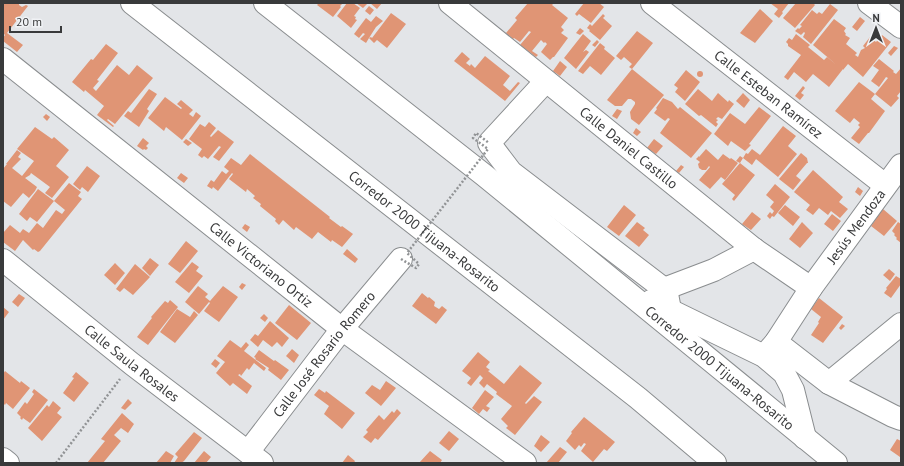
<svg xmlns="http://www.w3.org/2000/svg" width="904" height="466" viewBox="0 0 904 466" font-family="'PT Sans',sans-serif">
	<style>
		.building { fill: #e09575 }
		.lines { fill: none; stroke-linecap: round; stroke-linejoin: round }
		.minor-casing { stroke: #8a8d8f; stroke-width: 24 }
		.highway-casing { stroke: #8a8d8f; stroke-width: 24 }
		.path { stroke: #919395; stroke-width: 2.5; stroke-dasharray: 2 2; stroke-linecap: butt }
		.minor { stroke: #fff; stroke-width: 22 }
		.highway { stroke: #fff; stroke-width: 22 }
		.path-bridge { stroke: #919395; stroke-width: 2.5; stroke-dasharray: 2 2; stroke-linecap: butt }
		.labels { text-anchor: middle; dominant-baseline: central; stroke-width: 3; stroke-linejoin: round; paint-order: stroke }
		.street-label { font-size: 14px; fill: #393a3b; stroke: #f0f2f5 }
	</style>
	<rect width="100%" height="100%" fill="#e3e5e8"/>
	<path class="building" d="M5,3H19V5L22,7L26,5L28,6L7,33L23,45L17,52L3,41V38L5,35L3,33V5Z
		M319,3H343L340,6L341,7L333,17L317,5Z
		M347,3H353L360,8L354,16L356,17L355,19L357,20L351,28L337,16Z
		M356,3H368L363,8Z
		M370,3H382L377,9Z
		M528,3H554L552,5L568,18L561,27L564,30L561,33L568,38L554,57H553L550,60L541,52L547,44L545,42L544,43L541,40L532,51L538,55L536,57L520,45L531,32L529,31L520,42L514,38L513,39L506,33L517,20L515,18Z
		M584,3H599L604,7L591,23L579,14L577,16L575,14Z
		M770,3H789L782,12L783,13L779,18L774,14L778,9Z
		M796,3H813L815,5L795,28L783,18Z
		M830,4L838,10L811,44L803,37L805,33L804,32L801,35L795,31L798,28L799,29L802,26L800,25L812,10L817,14L819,12L822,14Z
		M369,6L374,10L370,15L365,11Z
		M760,9L773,21L755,43L740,33Z
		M391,13L406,24L387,48L377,40L374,43L369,38L366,43L360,39L365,34L363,33L359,38L354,34L366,18L371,22L376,16L383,21L376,27L369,38L371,37L372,38Z
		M603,14L605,16L603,18L612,26L600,40L589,31L590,30L587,28L590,24L592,26Z
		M860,17L865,21L857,31L852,27Z
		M834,19L846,28L844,31L846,34L845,35L850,38L846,44L857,53L855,55L858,57L861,50L865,48L863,46L870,37L876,42L882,35L891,42L863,77L848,64L843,70V69L829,87L813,74L806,82L794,72L788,80L784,77L801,55L788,46V44L786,42L789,38L792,40L796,34L810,45L808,47L824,60L827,57L838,66L813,45Z
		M580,28L584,31L580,35L576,33Z
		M637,31L653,43L632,69L664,95L639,125L631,119L630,112L635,104V102L631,99H628L622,106H615L607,100L632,69L629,67L632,64L624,57L621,60L616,56Z
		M583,34L591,41L583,52L586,50L589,52L576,69L564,58Z
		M597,40L599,42L595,47L592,45Z
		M600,43L605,47L604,49L615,58L601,75L590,66L583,74L578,71Z
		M106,44L118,53L97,80L99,81L93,88L96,91L117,65L129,75L137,65L153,78L115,124L108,119L107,120L114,126L113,127L97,115L104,106L85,90L84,92L72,82L91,59L93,60Z
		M894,46L898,48L891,56L888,53Z
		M462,52L470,59L466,63L470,66L471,64L475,68L485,56L510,76L503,85L510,91L518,82L520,83L505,101L454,61Z
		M879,59L894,71L893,72L896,74L901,68V91L897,96L899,98L891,107L875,94L888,78L886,77L879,87L871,81L879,70L873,66Z
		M560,61L567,67L560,76L553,71Z
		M686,70L700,82L685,101L675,92L678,88L674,85Z
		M697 74a3 3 0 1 1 6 0a3 3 0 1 1-6 0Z
		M859,82L875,94L871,99L885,111L869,133H868L859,144L851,138L860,127L858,125L860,123L854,118L850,123L835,111Z
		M803,86L805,88L801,93L804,95L800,100L795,96Z
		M149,89L157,94L147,109L149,111L139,127L124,116L128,111L131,113Z
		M698,89L712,101L718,93L728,102L729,100L734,104L722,119L718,117L716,119L718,120L716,122L718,124L716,127L701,115L699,116L685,104Z
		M743,93L750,100L744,108L736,101Z
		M165,97L181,109L182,108L177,104L181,100L193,110L189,114L193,117L196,112L201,116L182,140L166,127L164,131L148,118Z
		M663,98L672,102L678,109L680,107L712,133L691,158L660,133L670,119L668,118L665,121L654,113L657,109L656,108Z
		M759,107L771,116L749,144L751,145L745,151L731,141L728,146L714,134L730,113L745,124Z
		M617,109L622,111L617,119L612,116Z
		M46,114L50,117L47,121L43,117Z
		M209,122L216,128L210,136L211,137L218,130L234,142L219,161L213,157L221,147L219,146L208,159L204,156L202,158L198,155L202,149L189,139L200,124L205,127Z
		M783,126L796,136L788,146L797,154L778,177L756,159L752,165L743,158L740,163L755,175L734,201L732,199L735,195L722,184L740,163L736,161L740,156L743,158L746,153L748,154L752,149L760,155Z
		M35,127L52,139L54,137L69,150L56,166L69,177L52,198L45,193L50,187L31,173L30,175L25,178L37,187L35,191L29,198L23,193L11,207L3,201V169L7,164H6L17,150L21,153L18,157L21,159L12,168L22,176L34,161L17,149Z
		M636,128L641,132L637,136L633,133Z
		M143,138L149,143L146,146L148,148L146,150L144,149L143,150L137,146Z
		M186,139L192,143L188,146L183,142Z
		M654,139L663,146L656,154L647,148Z
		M706,149L718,160L723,154L730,159L731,158L738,163L725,180L721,177L710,189L699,180L710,167L709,166L706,170H702L699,168L698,164L700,162L696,159L699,156V157Z
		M801,153L807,158L808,163H807L796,176L801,180L793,190L779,179Z
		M250,154L330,217L329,218L341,227L342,226L353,234L342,247L332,240L331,242L318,232L312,239L296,227L294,230L283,220L279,225L275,221L276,219L260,206L261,204L253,198L255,196L247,189L246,192L229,179L233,174L232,173L218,191L213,187L212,189L207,186L211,180L214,182L222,171L226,174L229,171L224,167L231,158L241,165Z
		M681,165L684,167L679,173L676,171Z
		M87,166L100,176L88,192L82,187L80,190L73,184Z
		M813,170L843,197L839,202L848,209L840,218L831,211L828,215L819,208L813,215L806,210L810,205L794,192Z
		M181,173L188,178L184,183L177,178Z
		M69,183L81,192L78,196L82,199L40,251L38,252L34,249L33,250L23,240L15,251L3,242V233L10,225L20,233L23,229L29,233L37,223L43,228L56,210L62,214L65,210L54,201Z
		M775,184L790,197L774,217L772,216L770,219L767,216L770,212L772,214L774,211L770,207L774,202L766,195Z
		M858,187L863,191L860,196L855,192Z
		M38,189L54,201L37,222L30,217L27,221L19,214Z
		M624,205L636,215L619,236L607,227Z
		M785,205L800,217L793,226L778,213Z
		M883,209L897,221L884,236L871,226Z
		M752,212L761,219L751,230L742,224Z
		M832,214L841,221L833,231L824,224Z
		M637,222L645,228L643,230L649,235L639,247L625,236Z
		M802,222L813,233L800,248L789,239Z
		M898,222L901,224V243L896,239L897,238L894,235L895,234L892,231Z
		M245,224L250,227L247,232L242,228Z
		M186,241L198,251L180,273L168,264Z
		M347,249L358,259L355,263L343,254Z
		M150,258L159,265L150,276L142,268Z
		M192,262L199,267L196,271L203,276L189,293L175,282Z
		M115,263L125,273L115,285L104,275Z
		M135,264L150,277L133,295L124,288L120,292L116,289Z
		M889,269L895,274L890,281L883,275Z
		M896,276L901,279V284L891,298L884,293L887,289L886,288Z
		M242,283L246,285L242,290L239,287Z
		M198,286L208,294L205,297L210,301L223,286L238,297L219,322L204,311L210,303L209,302L199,314L185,302Z
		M422,293L428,298L429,297L435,302L434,306L439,309L442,306L447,310L436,324L412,306Z
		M19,294L25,298L18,307L12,302Z
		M819,298L843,317L823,343L811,335L819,323L818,322L821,317L811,309Z
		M170,300L178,307L148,345L137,337L152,318L151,317L165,301L168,303Z
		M289,305L311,323L297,340L275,323Z
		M3,307L9,312L3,320Z
		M177,309L190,317L194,311L198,315L175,343L160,332Z
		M264,314L268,318L265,322L260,318Z
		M270,321L289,338L282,347L277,342L272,347L263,340L258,347L250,340L255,334L258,336Z
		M842,324L845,326L841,330L839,328Z
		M230,340L241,348L246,342L249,345L244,351L266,368L264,371L254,363L249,370L247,368L241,376L240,374L238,375L252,386L247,394L233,383L230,386L216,373L225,362L217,356Z
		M292,349L299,355L294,363L286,356Z
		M259,350L274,361L275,360L289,370L281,380L268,370L269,368L255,359L256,358L254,357Z
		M478,352L490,362L486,367L490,370L488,371L504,384L520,365L542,383L525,403L526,404L534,396L542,402L515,435L506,428L508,426L501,419L512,406L496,394L497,392L487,384L484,388L479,383L483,378L480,375L471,386L467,383L471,378L462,371Z
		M215,359L220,363L216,368L211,364Z
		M5,371L20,383L21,381L30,388L13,409L6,403L5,405L3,403V374Z
		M76,372L89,383L74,402L63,393L74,378L72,377Z
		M386,381L396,388L381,406L365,393L372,385L380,390Z
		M34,389L48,400L30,423L23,418L22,420L20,418L21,417L17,413L25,402L27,404L34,394L32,392Z
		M319,389L325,393L326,391L355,413L342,429L324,414L329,406L314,395Z
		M485,390L494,397L486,406L490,408L487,412L483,409L479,414L472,408Z
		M128,399L132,403L125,410L121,408Z
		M53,401L61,408L57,413L62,417L42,441L28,428L47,405L49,407Z
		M397,409L401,413L378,440L375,438L371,443L363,437L368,432L366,430L379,415L384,420L392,411L394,413Z
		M122,413L134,424L128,433L121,428L114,435L121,441L103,463H87L105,441L101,439Z
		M584,417L615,442L607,451L604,449L593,462L581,451L586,444L584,443L581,447L579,445L575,450L566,441L572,433L571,432Z
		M449,431L459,439L449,451L439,443Z
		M194,432L202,438L184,461L181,463H174L178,457L175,454Z
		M541,435L550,442L541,452L534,446Z
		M897,439L901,441V456L900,457L890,450Z
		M560,447L567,452L558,463H546Z
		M166,451L174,456L170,463H156Z
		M204,451L211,457L206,463H194Z
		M430,451L442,460L440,463H419Z
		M348,455L355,461L354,463H342Z"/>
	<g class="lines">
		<g class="minor-casing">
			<g id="minor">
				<path id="s1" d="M450,3L754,249L811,288"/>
				<path id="s2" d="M652,3L885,185"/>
				<path d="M869,3L901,27"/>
				<path id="s3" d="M3,59L342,329L525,463"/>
				<path d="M546,81L489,143L511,172L664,289L667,294L670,310"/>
				<path id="s4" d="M3,260L132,364L262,463"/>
				<path d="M664,289L714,270L754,249"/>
				<path d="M776,342L829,383L893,416L901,419"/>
				<path id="s5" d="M764,356L776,342L811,288L901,165"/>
				<path d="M829,383L901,324"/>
				<path id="s6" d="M248,452L342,329L401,259"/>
				<path d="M3,459L8,463"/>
			</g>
		</g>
		<g class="highway-casing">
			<g id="highway">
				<path id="s7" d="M132,3L638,398L715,463"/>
				<path id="s8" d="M265,3L484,175L836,463"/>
				<path d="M651,301L764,356L784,373L793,390L805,438"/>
			</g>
		</g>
		<path class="path" d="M56,463L120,379"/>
		<use href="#minor" class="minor"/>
		<use href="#highway" class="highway"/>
		<path class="path-bridge" d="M401,259L416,268L419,264L407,253L488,149L473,138L476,133L489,143"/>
	</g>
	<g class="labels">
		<g class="street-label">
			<text stroke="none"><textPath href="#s2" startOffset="148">Calle Esteban Ramírez</textPath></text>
			<text stroke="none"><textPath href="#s1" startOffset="230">Calle Daniel Castillo</textPath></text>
			<text stroke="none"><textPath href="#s5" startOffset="159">Jesús Mendoza</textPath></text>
			<text stroke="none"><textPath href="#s7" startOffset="371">Corredor 2000 Tijuana-Rosarito</textPath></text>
			<text stroke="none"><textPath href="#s3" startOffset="330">Calle Victoriano Ortiz</textPath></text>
			<text stroke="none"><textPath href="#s6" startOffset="124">Calle José Rosario Romero</textPath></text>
			<text stroke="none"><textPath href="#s4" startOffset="165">Calle Saula Rosales</textPath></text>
			<text stroke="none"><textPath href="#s8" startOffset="583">Corredor 2000 Tijuana-Rosarito</textPath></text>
		</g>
	</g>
	<rect width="904" height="466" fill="none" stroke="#393a3b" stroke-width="8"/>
	<g transform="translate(876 28)" stroke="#f0f2f5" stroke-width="3" paint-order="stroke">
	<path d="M0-3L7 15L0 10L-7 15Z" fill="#393a3b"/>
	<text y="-6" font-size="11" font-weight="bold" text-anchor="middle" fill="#393a3b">N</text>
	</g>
	<path d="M10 26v6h51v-6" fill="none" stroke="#393a3b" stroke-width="2"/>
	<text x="16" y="26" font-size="12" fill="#393a3b" stroke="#f0f2f5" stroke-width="3" paint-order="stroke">20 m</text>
</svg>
